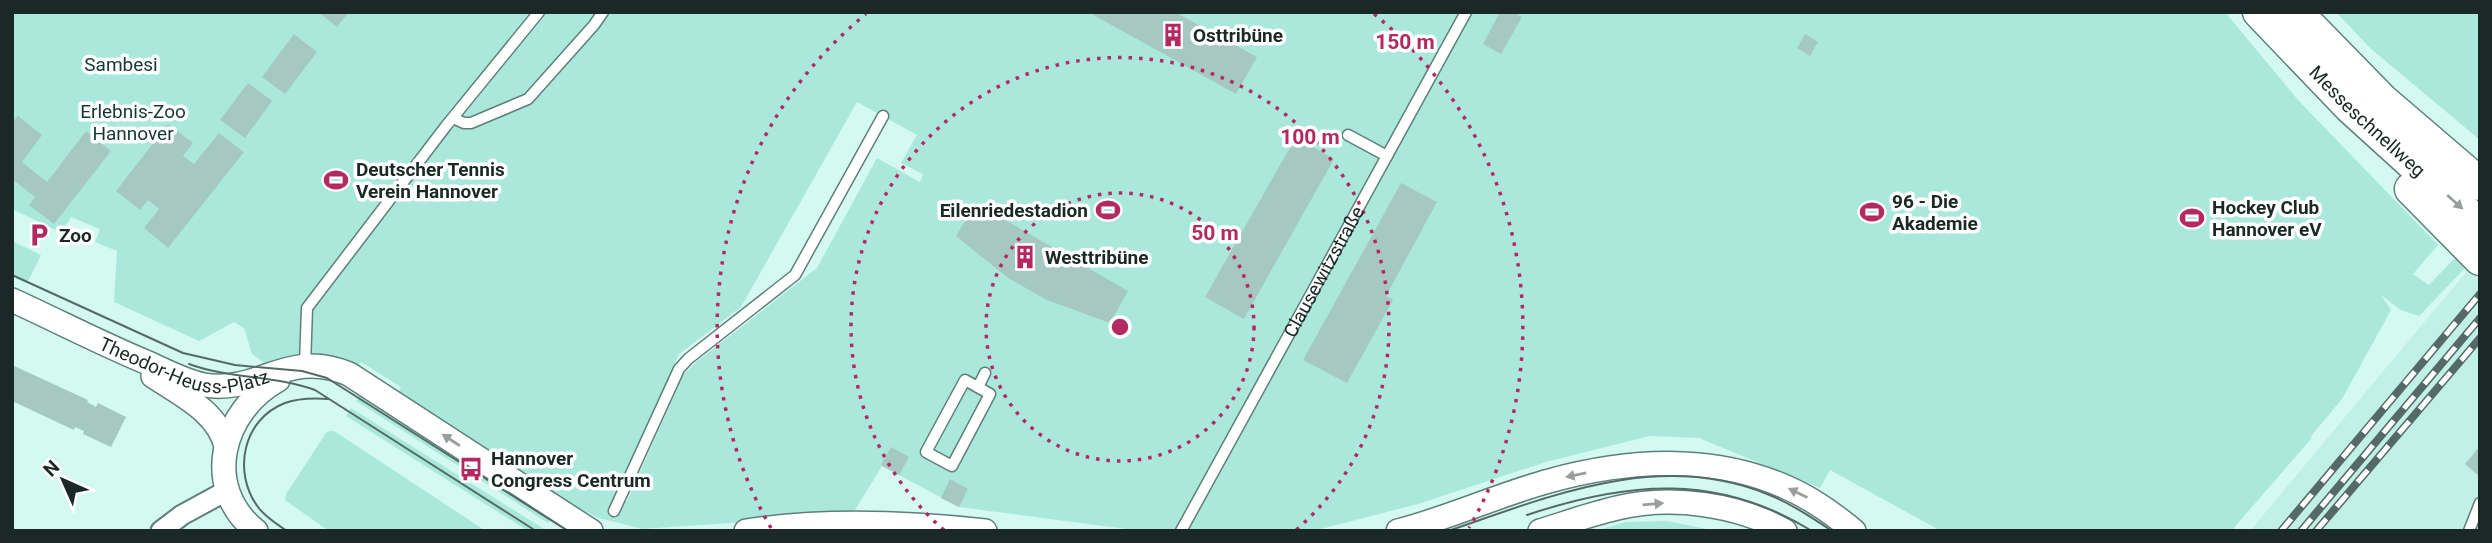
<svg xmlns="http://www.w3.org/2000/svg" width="2492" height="543" viewBox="0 0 2492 543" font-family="Roboto,sans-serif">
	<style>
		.built { fill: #c1f0e6 }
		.green { fill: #aae8dc; fill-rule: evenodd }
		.building { fill: #a5c9c1 }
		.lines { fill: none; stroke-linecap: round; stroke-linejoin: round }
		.service-casing { stroke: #5e8079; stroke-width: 13 }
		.minor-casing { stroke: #5e8079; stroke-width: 23 }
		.tertiary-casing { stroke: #5e8079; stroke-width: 26 }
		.trunk-casing { stroke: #5e8079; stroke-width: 35 }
		.service { stroke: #fff; stroke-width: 10 }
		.minor { stroke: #fff; stroke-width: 19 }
		.tertiary { stroke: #fff; stroke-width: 23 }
		.trunk { stroke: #fff; stroke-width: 32 }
		.tram { stroke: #556a66; stroke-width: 2 }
		.rail-casing { stroke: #556a66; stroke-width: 8 }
		.rail { stroke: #fff; stroke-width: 5; stroke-dasharray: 16; stroke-linecap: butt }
		.oneway { fill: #989e9d }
		.ring { fill: none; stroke: #b52962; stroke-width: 3.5; stroke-dasharray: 3.5 7 }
		.labels { text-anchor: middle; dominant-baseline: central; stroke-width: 7; stroke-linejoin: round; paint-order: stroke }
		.poi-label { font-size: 19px; font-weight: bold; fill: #1a2826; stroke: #fff; text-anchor: start }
		.park-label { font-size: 19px; fill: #133832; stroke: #fff }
		.street-label { font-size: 19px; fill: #1a2826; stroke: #fff }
		.centre { fill: #b52962; stroke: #fff; stroke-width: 3.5 }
		.ring-label { font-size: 21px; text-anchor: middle; font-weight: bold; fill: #b52962; stroke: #fff; stroke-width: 7; stroke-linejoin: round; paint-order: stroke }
	</style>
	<rect width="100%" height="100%" fill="#d4f9f1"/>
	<path class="built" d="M2480,256V531H2250L2421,326Z"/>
	<path class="green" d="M12,12H2225L2298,100L2438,245L2413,274L2429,285L2455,258L2465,268L2419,316L2401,310L2381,295L2391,310L2342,399L2311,436L2312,438L2231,531H1941L1830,470L1820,488L1699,438L1650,436L1546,462L1418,504L1313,531H1141L959,507L882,466L852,515L642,529L599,518L580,509L396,395L401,387L361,362L356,369L303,355L265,363L252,354L244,328L234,322L199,341L114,302L117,251L95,242L100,229L71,217L62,233L12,209ZM857,102L917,135L901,163L923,174L920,182L877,158L817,268L695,363L684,374L627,501L615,499L679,354L741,307Z
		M2336,12H2480V140L2370,48Z
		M12,241L41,255L27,283L12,276Z
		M361,392L553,514L548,523L356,401Z
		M351,408L544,529L543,531H528L346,416Z
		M329,431H334L486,531H329L285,500L286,494L326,433Z
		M1667,521L1717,531H1595L1626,522Z"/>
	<path class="building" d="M318,12H349L337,27Z
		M1088,12H1175L1257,57L1236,94Z
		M1500,12H1512L1522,17L1501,54L1483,44Z
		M294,34L317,52L285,94L262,77Z
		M1805,34L1818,42L1810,56L1797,48Z
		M248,83L272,101L245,138L220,120Z
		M18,116L42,135L22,162L47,182L86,131L111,151L54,224L29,205L35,197L12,179V123Z
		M168,124L193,143L183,156L194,164L219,133L244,152L168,248L144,228L159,209L148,200L140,210L116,191Z
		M1296,137L1334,159L1244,319L1205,297Z
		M1401,183L1437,202L1386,296L1393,300L1347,383L1303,360Z
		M976,203L1128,291L1110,323L1047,300L1008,278L956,236Z
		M12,365L88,400L87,402L96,407L98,403L126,417L111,447L83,434L84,431L75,427L74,430L12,401Z
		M2480,446V477L2465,464Z
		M891,447L909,457L899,475L881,465Z
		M950,479L968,489L959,507L941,498Z"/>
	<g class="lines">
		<g class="service-casing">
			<g id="service">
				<path d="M453,118L464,123H471L528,99L594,25L603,12"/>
				<path d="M1348,135L1387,156"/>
				<path d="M305,365L307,308L446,126L539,12"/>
				<path d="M965,380L990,394L952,466L926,452Z"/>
				<path d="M978,387L985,373"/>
				<path d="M614,511L679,369L688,359L795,275L883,116"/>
				<path id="s1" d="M1181,531L1466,12"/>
				<path d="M2469,531L2480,503"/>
			</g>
		</g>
		<g class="minor-casing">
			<path id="minor" d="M161,531L182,515L226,491"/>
		</g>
		<g class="tertiary-casing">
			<g id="tertiary">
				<path id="s2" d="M12,300C58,321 102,344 148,363C166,371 184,381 204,385C261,394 287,348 349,374L591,531"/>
				<path d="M153,376C181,395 217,411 226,446"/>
				<path d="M256,531C201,487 222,411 278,380"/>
				<path d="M746,531C825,519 906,522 985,531"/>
				<path d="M1398,531C1449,518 1498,495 1549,481C1636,457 1731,453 1811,500C1826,509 1841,520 1854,531"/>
				<path d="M1540,531C1566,523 1591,514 1617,508C1671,495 1737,504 1785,531"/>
			</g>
		</g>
		<g class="trunk-casing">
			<g id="trunk">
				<path id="s3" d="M2259,12L2350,107L2480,225"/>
				<path d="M2296,12L2382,100L2480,184"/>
				<path d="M2411,189L2480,259"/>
			</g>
		</g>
		<use href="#service" class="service"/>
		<use href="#minor" class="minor"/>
		<use href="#tertiary" class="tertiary"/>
		<use href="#trunk" class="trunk"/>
		<path class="tram" d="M12,275L183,353L235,365L302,371L327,378L568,531
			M189,364C229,379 274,375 315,390L536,531
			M1527,515C1628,481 1718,473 1812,531
			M287,531C277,524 265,517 258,507C232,472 243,419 285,403C299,398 314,398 328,399
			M1448,531C1551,496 1658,450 1767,494C1790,503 1811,517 1832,531"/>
		<g class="rail-casing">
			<path id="rail" d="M2281,531L2480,294
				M2301,531L2480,318
				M2316,531L2480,338"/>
		</g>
		<use href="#rail" class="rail"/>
	</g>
	<defs><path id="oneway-solid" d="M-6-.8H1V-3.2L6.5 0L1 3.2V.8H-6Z" transform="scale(1.75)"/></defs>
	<g class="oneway">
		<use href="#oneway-solid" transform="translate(2455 202) rotate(42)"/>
		<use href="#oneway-solid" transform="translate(451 440) rotate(-147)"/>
		<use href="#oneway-solid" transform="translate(1576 475) rotate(168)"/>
		<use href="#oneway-solid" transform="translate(1798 493) rotate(-154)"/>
		<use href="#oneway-solid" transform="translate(1653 504) rotate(-5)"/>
	</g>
	<g class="ring">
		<circle cx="1120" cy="327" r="134"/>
		<path d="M944 530A269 269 0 1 1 1296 530"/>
		<path d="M771 528A403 403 0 0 1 866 14M1374 14A403 403 0 0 1 1469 528"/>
	</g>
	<defs>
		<g id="building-bare" transform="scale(1.89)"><path d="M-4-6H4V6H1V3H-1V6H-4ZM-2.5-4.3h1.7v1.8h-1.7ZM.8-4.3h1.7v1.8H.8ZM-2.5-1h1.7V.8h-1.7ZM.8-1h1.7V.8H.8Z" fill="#b52962" stroke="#fff" stroke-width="2.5" paint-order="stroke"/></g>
		<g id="stadium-bare" transform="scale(1.89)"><path d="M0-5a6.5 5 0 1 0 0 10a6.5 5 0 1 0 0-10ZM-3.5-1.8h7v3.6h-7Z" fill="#b52962" stroke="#fff" stroke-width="2.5" paint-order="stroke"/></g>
		<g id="parking-bare" transform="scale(1.89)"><path d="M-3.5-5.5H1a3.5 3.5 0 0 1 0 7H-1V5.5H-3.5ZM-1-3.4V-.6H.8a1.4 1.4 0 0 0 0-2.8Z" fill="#b52962" stroke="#fff" stroke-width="2.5" paint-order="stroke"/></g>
		<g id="bus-bare" transform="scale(1.89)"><path d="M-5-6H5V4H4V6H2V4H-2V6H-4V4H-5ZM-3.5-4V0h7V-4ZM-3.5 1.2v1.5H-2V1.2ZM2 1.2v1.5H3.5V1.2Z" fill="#b52962" stroke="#fff" stroke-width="2.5" paint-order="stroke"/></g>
	</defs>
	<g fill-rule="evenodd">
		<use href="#building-bare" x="1173" y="35"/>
		<use href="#stadium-bare" x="336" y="180"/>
		<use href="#stadium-bare" x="1108" y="210"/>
		<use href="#stadium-bare" x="1872" y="212"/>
		<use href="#stadium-bare" x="2192" y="218"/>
		<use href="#parking-bare" x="39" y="235"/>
		<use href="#building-bare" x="1025" y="257"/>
		<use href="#bus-bare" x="471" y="469"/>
	</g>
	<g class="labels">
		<g class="poi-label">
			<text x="1193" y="35">Osttribüne</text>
			<text x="356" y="169">Deutscher Tennis<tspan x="356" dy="22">Verein Hannover</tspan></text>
			<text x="1892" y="201">96 - Die<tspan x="1892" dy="22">Akademie</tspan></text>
			<text x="2212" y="207">Hockey Club<tspan x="2212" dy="22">Hannover eV</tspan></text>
			<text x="1088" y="210" text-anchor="end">Eilenriedestadion</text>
			<text x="59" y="235">Zoo</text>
			<text x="1045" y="257">Westtribüne</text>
			<text x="491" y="458">Hannover<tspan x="491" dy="22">Congress Centrum</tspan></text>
		</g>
		<g class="park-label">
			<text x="121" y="64">Sambesi</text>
			<text x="133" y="111">Erlebnis-Zoo<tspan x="133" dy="22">Hannover</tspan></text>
		</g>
		<g class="street-label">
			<text stroke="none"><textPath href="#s3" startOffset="154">Messeschnellweg</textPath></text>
			<text stroke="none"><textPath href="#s1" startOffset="296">Clausewitzstraße</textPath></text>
			<text stroke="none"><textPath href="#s2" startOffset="187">Theodor-Heuss-Platz</textPath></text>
		</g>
	</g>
	<circle cx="1120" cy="327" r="10" class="centre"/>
	<g class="ring-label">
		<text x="1405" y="49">150 m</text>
		<text x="1310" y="144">100 m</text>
		<text x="1215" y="240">50 m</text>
	</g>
	<rect width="2492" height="543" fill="none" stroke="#1a2826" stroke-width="28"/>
	<g transform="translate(63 480) rotate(315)" stroke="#ffffff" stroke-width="5" paint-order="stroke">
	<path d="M0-5L12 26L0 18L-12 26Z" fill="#1a2826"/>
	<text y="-10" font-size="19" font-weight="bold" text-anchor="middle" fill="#1a2826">N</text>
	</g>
</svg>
